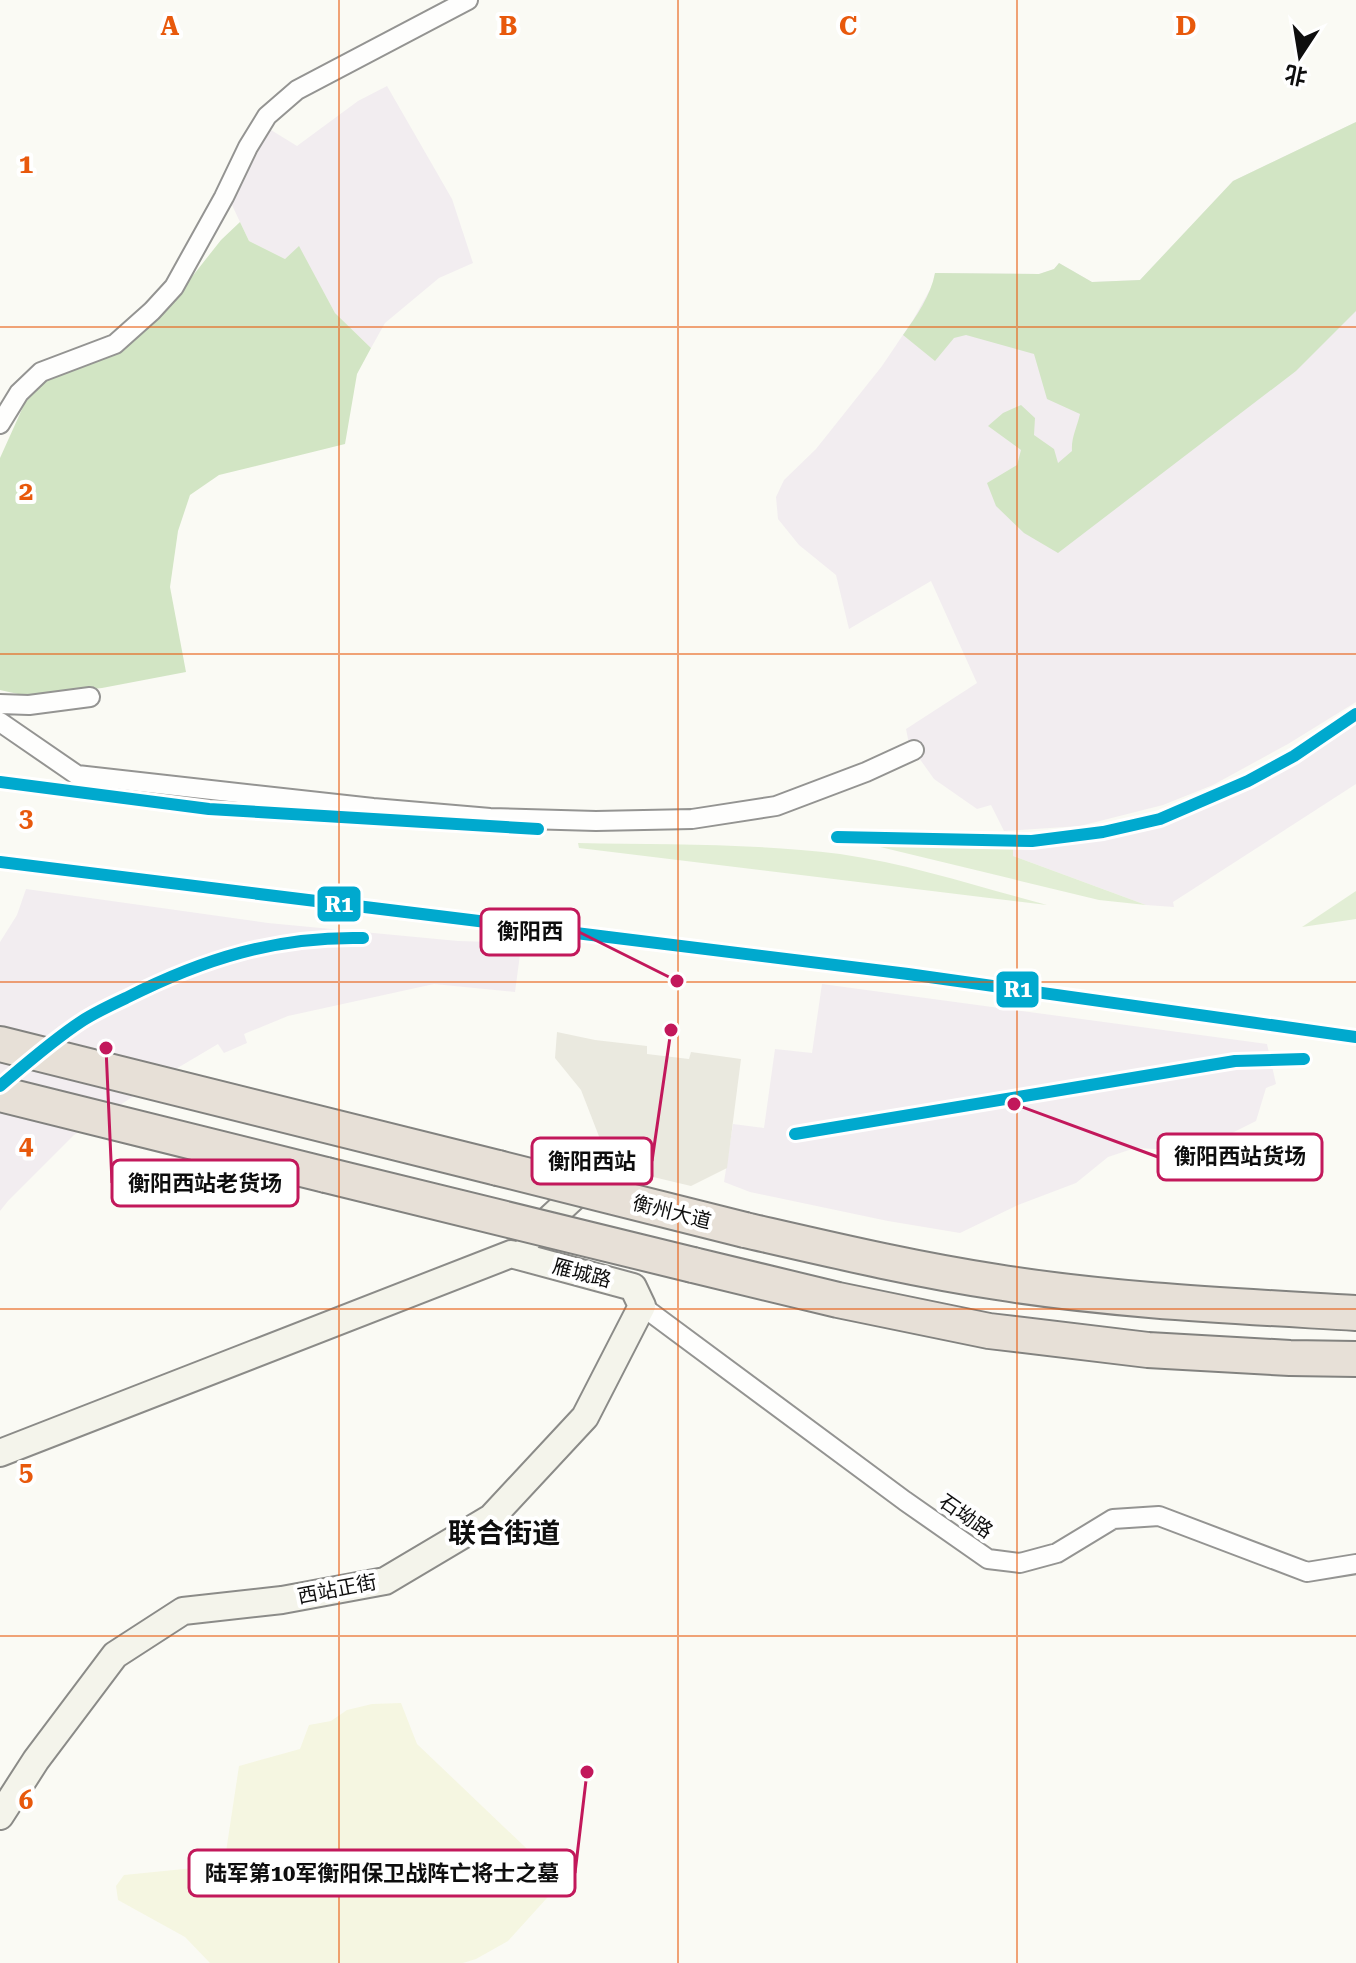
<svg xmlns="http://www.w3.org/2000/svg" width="1356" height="1963" viewBox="0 0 1356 1963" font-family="'Roboto Serif','Noto Sans SC',serif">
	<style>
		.industrial { fill: #f2edf0 }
		.farmland { fill: #f5f6e1 }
		.green { fill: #e2eed5 }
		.forest { fill: #d2e5c4 }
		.plaza { fill: #eae9df }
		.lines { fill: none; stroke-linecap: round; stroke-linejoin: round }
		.street-casing { stroke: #949492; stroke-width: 22 }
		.secondary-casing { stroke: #8b8b88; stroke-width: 30 }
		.highway-casing { stroke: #82827f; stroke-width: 38 }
		.street { stroke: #fefefd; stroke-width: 18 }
		.secondary { stroke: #f4f4eb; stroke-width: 26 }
		.highway { stroke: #e7e0d7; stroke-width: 34 }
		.highway-bridge-casing { stroke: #82827f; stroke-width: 38; stroke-linecap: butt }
		.highway-bridge { stroke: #e7e0d7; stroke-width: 34 }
		.rail-1-casing { stroke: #fff; stroke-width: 18 }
		.rail-1 { stroke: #00a9ce; stroke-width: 12 }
		.grid { fill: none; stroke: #e8590c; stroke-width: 2; stroke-opacity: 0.55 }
		.labels { text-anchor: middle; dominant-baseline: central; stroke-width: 8; stroke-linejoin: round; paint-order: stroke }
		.street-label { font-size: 20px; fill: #0e0e0e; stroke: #fff }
		.district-label { font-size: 28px; font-weight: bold; fill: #0e0e0e; stroke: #fff }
		.grid-label { font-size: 26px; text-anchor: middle; font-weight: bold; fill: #e8590c; stroke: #fff; stroke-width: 8; stroke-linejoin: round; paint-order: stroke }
		.leader { fill: none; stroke: #c2185b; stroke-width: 3 }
		.callout-dot { fill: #c2185b; stroke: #fff; stroke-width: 3 }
		.callout { fill: #fff; stroke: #c2185b; stroke-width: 3 }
		.callout-label { font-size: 22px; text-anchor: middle; font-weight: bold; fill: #0e0e0e }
		.line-badge { stroke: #fff; stroke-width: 3 }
		.badge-label { font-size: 22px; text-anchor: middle; font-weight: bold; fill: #fff }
	</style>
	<rect width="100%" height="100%" fill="#fafaf4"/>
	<path class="industrial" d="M387,86L452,199L473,263L439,278L385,323L371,348L335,313L299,247L285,259L249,241L231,203L256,151L271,130L297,146L358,101Z
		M1356,122V702L1288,744L1213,785L1163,805L1080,826L1004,831L991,805L977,809L934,779L909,744L906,729L977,683L931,581L849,629L836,575L799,545L778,519L776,497L784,480L816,449L882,366L913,320L933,284L935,273L1039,274L1054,269L1059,263L1092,282L1140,280L1233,181Z
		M1356,721V784L1173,902L1174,907L1146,905L1013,856V847L1080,841L1160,824L1228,798L1280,773Z
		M26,889L268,923L458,941L493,942L521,947L515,992L434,984L288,1016L244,1034L247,1043L224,1053L218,1044L169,1073L74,1135L8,1201L0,1211V942L17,915Z
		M822,984L1267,1044L1276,1084L1266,1088L1256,1121L1196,1151L1135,1148L1108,1157L1076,1183L1018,1205L960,1233L888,1221L750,1192L724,1182L733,1124L764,1128L775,1049L812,1053Z"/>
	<path class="farmland" d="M401,1703L417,1744L545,1866L556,1888L508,1941L476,1959L463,1963H210L185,1937L118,1900L116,1886L124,1875L224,1865L239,1766L300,1749L309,1725L331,1721L347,1710L372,1704Z"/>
	<path class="green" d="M578,843C666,845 753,843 840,854C910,864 979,887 1047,905L579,848Z
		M872,845L1013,847V856L1146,905L1099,900Z
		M1356,891V919L1302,927Z"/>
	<path class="forest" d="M1356,122V311L1296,371L1058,553L1024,533L996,506L987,483L1017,465L1021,450L988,426L1003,413L1021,405L1035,418L1034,435L1054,449L1058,463L1072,451C1071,438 1077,427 1080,414L1047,399L1034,354L966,335L954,338L935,361L903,335C916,317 931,295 935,273L1039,274L1054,269L1059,263L1092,282L1140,280L1233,181Z
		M240,222L249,241L285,259L299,246L335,313L371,348L357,374L345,444L219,475L190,495L178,531L170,587L186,672L102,688L27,696L0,690V458L27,398L43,382L123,351L172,302L221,240Z"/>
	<path class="plaza" d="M557,1032L595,1040L647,1046V1054L689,1059L691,1052L741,1059L727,1168L691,1186L607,1166L600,1139L581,1090L555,1058Z"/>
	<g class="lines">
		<g class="street-casing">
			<path id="street" d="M0,424L19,393L41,372L115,344L152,311L174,287L224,197L248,147L267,116L297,90L468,0
				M0,704L29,705L90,697
				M0,722L77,775L373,808L490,818L596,821L692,819L776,806L866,772L914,750
				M642,1306L905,1501L988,1559L1020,1563L1057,1553L1113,1519L1159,1516L1307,1572L1356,1564"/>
		</g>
		<g class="secondary-casing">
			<path id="secondary" d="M529,1238L607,1166
				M0,1453L511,1254L633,1287L642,1306
				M0,1816L36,1760L115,1655L183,1611L282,1600L385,1581L491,1518L585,1417L642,1306"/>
		</g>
		<g class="highway-casing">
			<path id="highway" d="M0,1044L498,1168
				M0,1094L326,1175
				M745,1230C828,1249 912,1269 997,1282C1115,1301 1236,1306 1356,1313
				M693,1265L838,1300L989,1331L1148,1350L1290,1358L1356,1359"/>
		</g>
		<use href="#street" class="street"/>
		<use href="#secondary" class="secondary"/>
		<use href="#highway" class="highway"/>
		<g class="highway-bridge-casing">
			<path id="highway-bridge" d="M498,1168L745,1230
				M326,1175L693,1265"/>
		</g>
		<use href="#highway-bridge" class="highway-bridge"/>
		<g class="rail-1-casing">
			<path id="rail-1" d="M0,782L209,809L538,829
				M837,837L1032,841L1103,832L1160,819L1248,781L1294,756L1356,714
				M0,862L908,974L1356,1037
				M0,1086C27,1063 53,1040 82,1021C96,1012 111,1005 126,998C203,959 276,936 363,938
				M795,1134L1235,1061L1304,1059"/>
		</g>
		<use href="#rail-1" class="rail-1"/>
	</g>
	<path class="grid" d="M339,0V1963M678,0V1963M1017,0V1963M0,327H1356M0,654H1356M0,982H1356M0,1309H1356M0,1636H1356"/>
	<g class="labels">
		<g class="street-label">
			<text transform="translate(672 1212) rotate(14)">衡州大道</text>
			<text transform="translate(582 1273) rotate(15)">雁城路</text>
			<text transform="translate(966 1516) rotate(35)">石坳路</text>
			<text transform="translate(337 1589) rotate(-11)">西站正街</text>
		</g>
		<g class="district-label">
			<text x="504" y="1533">联合街道</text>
		</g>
	</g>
	<g class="grid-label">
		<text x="170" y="35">A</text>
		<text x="508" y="35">B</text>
		<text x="848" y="35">C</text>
		<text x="1186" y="35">D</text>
		<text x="26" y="173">1</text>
		<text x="26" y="500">2</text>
		<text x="26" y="827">3</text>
		<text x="26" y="1154">4</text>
		<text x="26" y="1481">5</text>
		<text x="26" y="1809">6</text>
	</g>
	<path class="leader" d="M677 981L579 932M1014 1104L1158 1157M671 1030L652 1161M106 1048L112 1183M587 1772L575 1873"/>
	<g class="callout-dot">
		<circle cx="677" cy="981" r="8"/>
		<circle cx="1014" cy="1104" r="8"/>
		<circle cx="671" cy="1030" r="8"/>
		<circle cx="106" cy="1048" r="8"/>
		<circle cx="587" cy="1772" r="8"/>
	</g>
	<g class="callout">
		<rect x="481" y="909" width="98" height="46" rx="8"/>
		<rect x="1158" y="1134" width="164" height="46" rx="8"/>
		<rect x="532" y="1138" width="120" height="46" rx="8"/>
		<rect x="112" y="1160" width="186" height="46" rx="8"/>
		<rect x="189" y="1850" width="386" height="46" rx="8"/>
	</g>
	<g class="callout-label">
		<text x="530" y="939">衡阳西</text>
		<text x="1240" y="1164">衡阳西站货场</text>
		<text x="592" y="1169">衡阳西站</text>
		<text x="205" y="1191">衡阳西站老货场</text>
		<text x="382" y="1881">陆军第10军衡阳保卫战阵亡将士之墓</text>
	</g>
	<g class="line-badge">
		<rect x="316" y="885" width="46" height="38" rx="8" fill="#00a9ce"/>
		<rect x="995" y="970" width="45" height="39" rx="8" fill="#00a9ce"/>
	</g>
	<g class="badge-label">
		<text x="339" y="912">R1</text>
		<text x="1018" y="997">R1</text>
	</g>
	<g transform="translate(1300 56) rotate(192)" stroke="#ffffff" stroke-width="6" paint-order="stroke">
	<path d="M0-6L14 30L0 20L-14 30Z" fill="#0e0e0e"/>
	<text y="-12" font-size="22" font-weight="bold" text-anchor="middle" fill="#0e0e0e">北</text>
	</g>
</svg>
